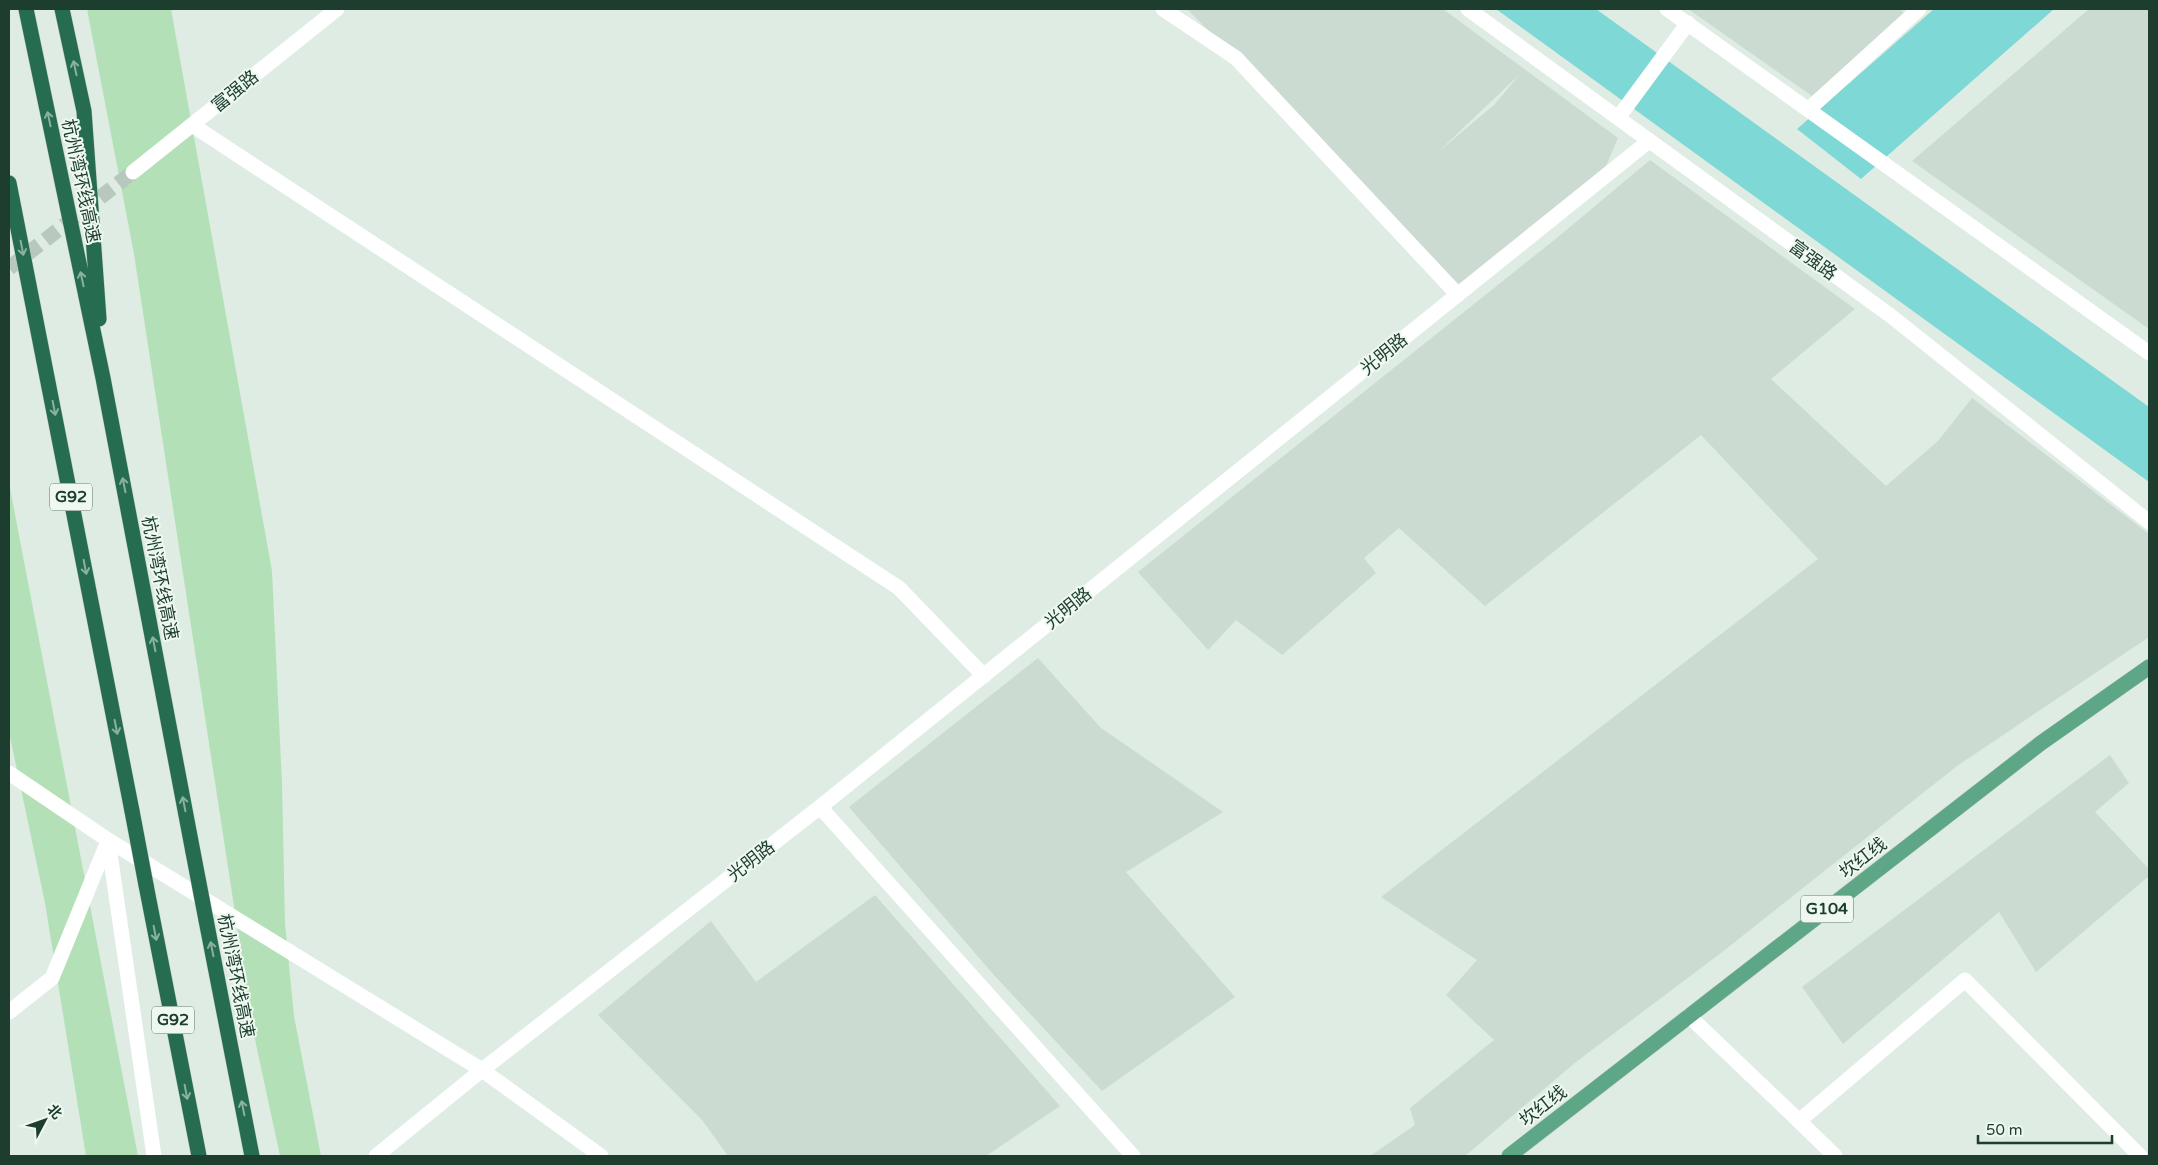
<svg xmlns="http://www.w3.org/2000/svg" width="2158" height="1165" viewBox="0 0 2158 1165" font-family="'Varela Round','Noto Sans SC',sans-serif">
	<style>
		.built { fill: #ccdbd2; fill-rule: evenodd }
		.green { fill: #b4e0b8 }
		.water { fill: #7ed8d6 }
		.lines { fill: none; stroke-linecap: round; stroke-linejoin: round }
		.minor-tunnel { stroke: #b7c9bf; stroke-width: 15; stroke-dasharray: 15 8; stroke-linecap: butt }
		.major-casing { stroke: #c0c9c5; stroke-width: 16 }
		.highway-casing { stroke: #c0c9c5; stroke-width: 16 }
		.minor { stroke: #fff; stroke-width: 15 }
		.major { stroke: #5da686; stroke-width: 15 }
		.highway { stroke: #266c51; stroke-width: 15 }
		.highway-bridge-casing { stroke: #c0c9c5; stroke-width: 16; stroke-linecap: butt }
		.highway-bridge { stroke: #266c51; stroke-width: 15 }
		.oneway { stroke: #8ab2a1 }
		.labels { text-anchor: middle; dominant-baseline: central; stroke-width: 4; stroke-linejoin: round; paint-order: stroke }
		.shield { fill: #eef8f1; stroke: #5c7569; stroke-width: 1 }
		.shield-label { font-size: 16px; font-weight: bold; fill: #1d3d2f }
		.street-label { font-size: 18px; fill: #1d3d2f; stroke: #eef8f1 }
	</style>
	<rect width="100%" height="100%" fill="#deece3"/>
	<path class="built" d="M1187,9H1443L1618,138L1600,180L1458,295L1372,195ZM1519,75L1495,104L1437,153Z
		M1688,9H1899L1904,13L1812,96Z
		M2089,9H2149V329L1912,161Z
		M1650,160L1855,309L1771,379L1886,486L1938,441L1972,398L2149,534V637L1957,766L1721,953L1576,1062L1465,1156H1370L1415,1125L1410,1108L1494,1040L1446,995L1477,960L1381,897L1818,559L1701,435L1485,606L1399,528L1364,558L1376,573L1282,655L1236,620L1208,650L1138,572L1558,237Z
		M1038,658L1101,728L1223,812L1126,872L1235,997L1102,1091L993,974L849,807Z
		M2110,755L2129,783L2095,812L2149,869V876L2036,972L1999,912L1843,1044L1802,987Z
		M875,895L1060,1106L986,1156H728L702,1120L598,1015L711,921L756,982Z"/>
	<path class="green" d="M87,9H171L272,571L282,784L285,924L294,1016L321,1156H280L253,1030L134,254Z
		M9,483L138,1156H86L45,903L9,732Z"/>
	<path class="water" d="M1496,9H1596L2149,407V482Z
		M1934,9H2054L1861,179L1797,129Z"/>
	<g class="lines">
		<path class="minor-tunnel" d="M9,268L133,172"/>
		<g class="major-casing">
			<path id="major" d="M1509,1156L2041,743L2149,667"/>
		</g>
		<g class="highway-casing">
			<path id="highway" d="M26,9L103,378L193,852
				M62,9L84,111L99,319
				M9,183L132,811
				M146,885L199,1156
				M206,920L252,1156"/>
		</g>
		<path class="minor" d="M1163,9L1236,58L1458,295
			M1468,9L1891,316L2149,522
			M1667,9L2149,353
			M1809,109L1919,9
			M1618,118L1688,23
			M192,125L899,588L984,676
			M133,172L337,9
			M9,773L108,840L482,1070L601,1156
			M820,807L1133,1156
			M108,840L154,1156
			M9,1012L52,978L108,841
			M1689,1016L1799,1121L1965,980L2140,1156
			M1799,1121L1835,1156
			M376,1156L482,1070L820,807L1649,141"/>
		<use href="#major" class="major"/>
		<use href="#highway" class="highway"/>
		<g class="highway-bridge-casing">
			<path id="highway-bridge" d="M132,811L146,885
				M193,852L206,920"/>
		</g>
		<use href="#highway-bridge" class="highway-bridge"/>
	</g>
	<defs><path id="oneway-shaft" d="M-6 0H5M1.5-3L5.5 0L1.5 3" fill="none" stroke-width="1.6" stroke-linecap="round" stroke-linejoin="round" transform="scale(1.25)"/></defs>
	<g class="oneway">
		<use href="#oneway-shaft" transform="translate(75 68) rotate(-102)"/>
		<use href="#oneway-shaft" transform="translate(49 119) rotate(-102)"/>
		<use href="#oneway-shaft" transform="translate(22 248) rotate(79)"/>
		<use href="#oneway-shaft" transform="translate(82 279) rotate(-102)"/>
		<use href="#oneway-shaft" transform="translate(54 408) rotate(79)"/>
		<use href="#oneway-shaft" transform="translate(124 485) rotate(-101)"/>
		<use href="#oneway-shaft" transform="translate(85 567) rotate(79)"/>
		<use href="#oneway-shaft" transform="translate(154 644) rotate(-101)"/>
		<use href="#oneway-shaft" transform="translate(116 727) rotate(79)"/>
		<use href="#oneway-shaft" transform="translate(184 804) rotate(-101)"/>
		<use href="#oneway-shaft" transform="translate(155 933) rotate(79)"/>
		<use href="#oneway-shaft" transform="translate(212 949) rotate(-101)"/>
		<use href="#oneway-shaft" transform="translate(186 1092) rotate(79)"/>
		<use href="#oneway-shaft" transform="translate(243 1108) rotate(-101)"/>
	</g>
	<g class="labels">
		<g class="shield">
			<rect x="50" y="483.5" width="42" height="27" rx="4"/>
			<rect x="1801" y="895.5" width="52" height="27" rx="4"/>
			<rect x="152" y="1006.5" width="42" height="27" rx="4"/>
		</g>
		<g class="shield-label">
			<text x="71" y="497">G92</text>
			<text x="1827" y="909">G104</text>
			<text x="173" y="1020">G92</text>
		</g>
		<g class="street-label">
			<text transform="translate(235 91) rotate(-39)">富强路</text>
			<text transform="translate(81 181) rotate(78)">杭州湾环线高速</text>
			<text transform="translate(1813 260) rotate(36)">富强路</text>
			<text transform="translate(1384 354) rotate(-39)">光明路</text>
			<text transform="translate(160 578) rotate(79)">杭州湾环线高速</text>
			<text transform="translate(1068 608) rotate(-39)">光明路</text>
			<text transform="translate(1863 858) rotate(-38)">坎红线</text>
			<text transform="translate(751 861) rotate(-38)">光明路</text>
			<text transform="translate(236 976) rotate(79)">杭州湾环线高速</text>
			<text transform="translate(1543 1106) rotate(-38)">坎红线</text>
		</g>
	</g>
	<rect width="2158" height="1165" fill="none" stroke="#1d3d2f" stroke-width="20"/>
	<g transform="translate(45 1120) rotate(49)" stroke="#eef8f1" stroke-width="4" paint-order="stroke">
	<path d="M0-4L9 19L0 12L-9 19Z" fill="#1d3d2f"/>
	<text y="-8" font-size="14" font-weight="bold" text-anchor="middle" fill="#1d3d2f">北</text>
	</g>
	<path d="M1978 1135v8h134v-8" fill="none" stroke="#1d3d2f" stroke-width="2.5"/>
	<text x="1986" y="1135" font-size="15" fill="#1d3d2f" stroke="#eef8f1" stroke-width="4" paint-order="stroke">50 m</text>
</svg>
